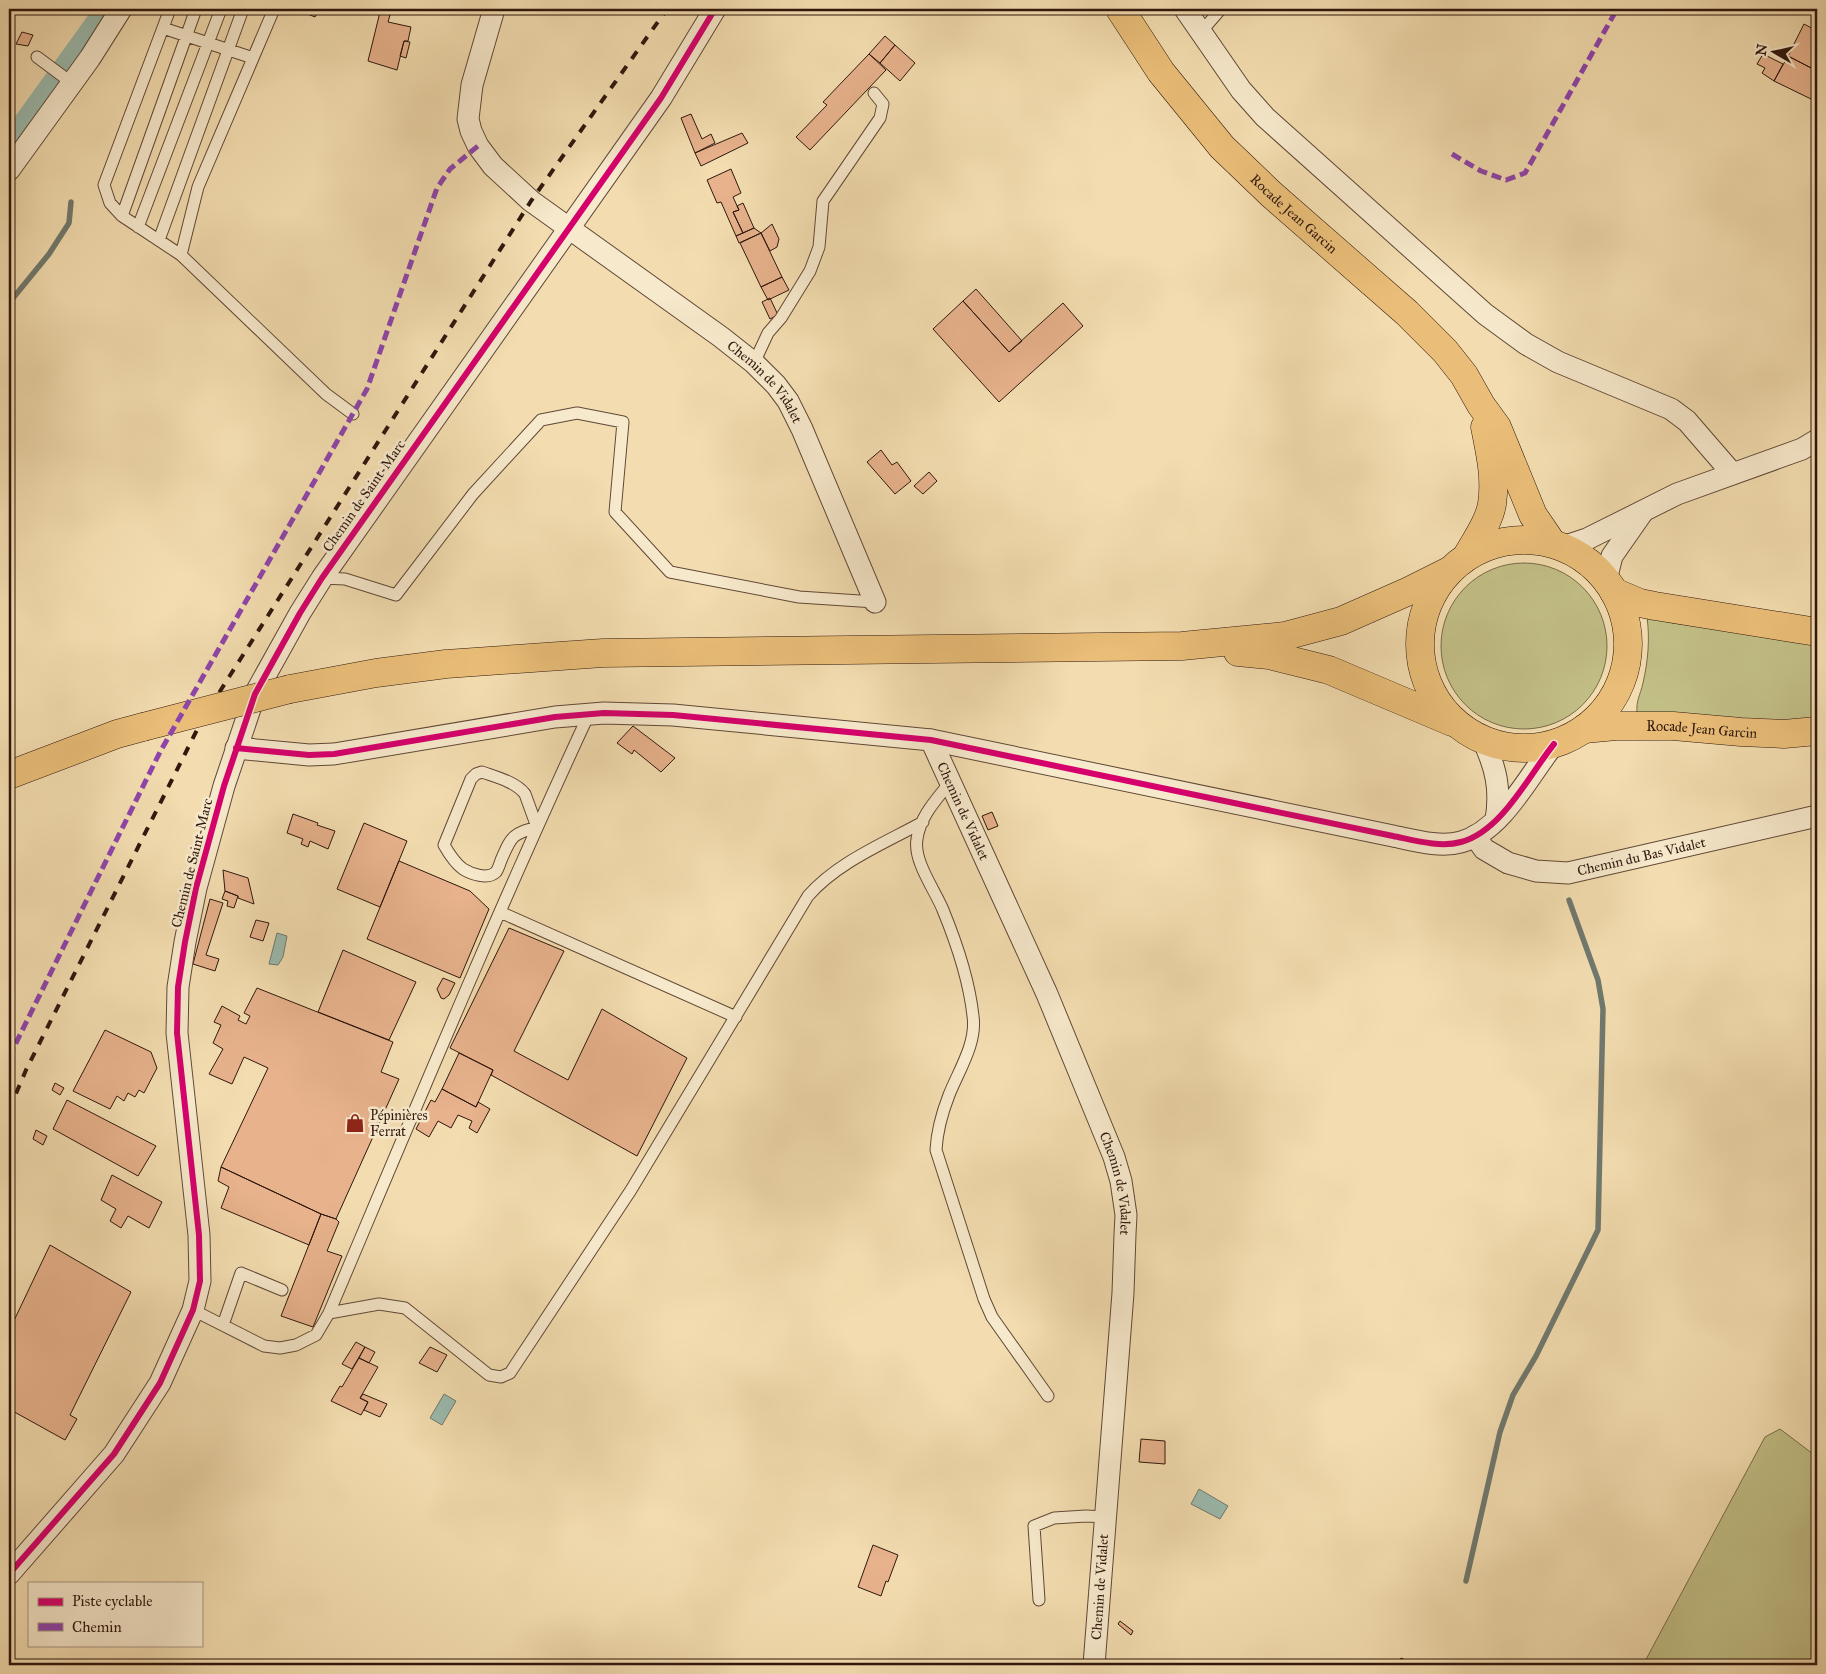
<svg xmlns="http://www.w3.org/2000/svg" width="1826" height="1674" viewBox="0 0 1826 1674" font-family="'IM FELL Great Primer',serif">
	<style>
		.green { fill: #c2bf86; stroke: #786b4a }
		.water { fill: #9bbbaf; stroke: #70796e }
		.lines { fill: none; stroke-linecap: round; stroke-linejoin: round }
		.stream { stroke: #70796e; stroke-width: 5.5 }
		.canal { stroke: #9bbbaf; stroke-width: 20 }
		.building { fill: #e7b28c; stroke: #2f170d }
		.lane-casing { stroke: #604836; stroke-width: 13 }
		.street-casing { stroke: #604836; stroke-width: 23 }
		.primary-casing { stroke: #2f170d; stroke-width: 29 }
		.lane { stroke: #f7e9cc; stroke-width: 11 }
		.street { stroke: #f7e9cc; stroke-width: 21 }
		.primary { stroke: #eabe78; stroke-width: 28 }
		.rail { stroke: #2f170d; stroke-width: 4; stroke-dasharray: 9 9; stroke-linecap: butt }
		.primary-bridge-casing { stroke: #2f170d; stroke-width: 29; stroke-linecap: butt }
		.primary-bridge { stroke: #eabe78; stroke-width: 28 }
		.quiet { stroke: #8e44ad; stroke-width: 5; stroke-dasharray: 10 5; stroke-linecap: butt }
		.cycleway-casing { stroke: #f7e9cc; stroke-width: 9 }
		.cycleway { stroke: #d6006c; stroke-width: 6 }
		.labels { text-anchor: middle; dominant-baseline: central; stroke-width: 5; stroke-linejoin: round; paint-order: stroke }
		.street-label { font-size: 14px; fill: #2f170d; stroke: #f7e9cc }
		.poi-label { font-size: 14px; fill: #2f170d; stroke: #f7e9cc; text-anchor: start }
	</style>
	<rect width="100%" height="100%" fill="#f3ddb0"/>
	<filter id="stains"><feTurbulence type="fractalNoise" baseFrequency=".004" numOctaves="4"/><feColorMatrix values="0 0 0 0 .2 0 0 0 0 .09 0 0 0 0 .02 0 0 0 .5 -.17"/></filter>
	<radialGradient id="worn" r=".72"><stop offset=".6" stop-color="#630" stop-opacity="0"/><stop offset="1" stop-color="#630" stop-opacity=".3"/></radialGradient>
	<path class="green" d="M1441 646a83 83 0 1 1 166 0a83 83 0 1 1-166 0Z
		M1647,617L1673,623L1817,643V718L1790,721L1637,713C1636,700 1640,696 1643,683C1648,661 1650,640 1647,617Z
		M1780,1429L1817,1457V1665H1643L1765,1437Z"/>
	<path class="water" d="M277,933L287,936L283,957L278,965L269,964Z
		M444,1394L456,1401L442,1425L430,1418Z
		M1199,1489L1228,1506L1220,1519L1191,1504Z"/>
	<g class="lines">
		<path class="stream" d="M9,303L49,254L69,223L71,202
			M1466,1581L1500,1432L1513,1395L1536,1356L1598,1230L1603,1009L1598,980L1569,900"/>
		<path class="canal" d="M9,142L105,9"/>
	</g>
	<path class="building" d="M301,9H319L315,17L300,11Z
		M380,12L390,15L388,22L411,27L408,41H404L397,70L368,61Z
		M1804,24L1817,31V71L1788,56Z
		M22,32L33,35L28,46L16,44Z
		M885,36L895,45L880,63L869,54Z
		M404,41L410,42L406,58L400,56Z
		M895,45L915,63L900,81L880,63Z
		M869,54L886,70L810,150L796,137L827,105L823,102Z
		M1763,54L1783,64L1774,81L1762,73L1765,68L1757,64Z
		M1788,56L1817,71V87L1811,99L1774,81Z
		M691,114L702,139L711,134L715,143L695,153L681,118Z
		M742,133L748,143L701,166L695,153Z
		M731,169L741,193L733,197L739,210L733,212L743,233L736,236L721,202L717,203L707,180Z
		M743,203L754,228L743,233L733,212L739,210L737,206Z
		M772,224L779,239L777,247L770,251L761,233Z
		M754,228L761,233L739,243L736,236Z
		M761,233L782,277L761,287L740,243Z
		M782,277L789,290L768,300L761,287Z
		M976,289L1022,341L1009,352L963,301Z
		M770,298L778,315L770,319L762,302Z
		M963,301L1009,352L1063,303L1083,326L999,402L933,329Z
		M881,450L892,465L897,462L911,481L895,494L867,462Z
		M929,472L937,481L923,494L914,486Z
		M633,726L675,758L661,772L634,750L632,754L617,743Z
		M992,812L998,826L988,830L982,816Z
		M293,814L318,823L317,825L335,831L328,849L310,841L308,847L301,844L303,839L287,833Z
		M364,823L407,841L380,907L337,889Z
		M399,861L470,891L489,909L460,978L367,939Z
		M223,870L248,878L254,904L238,898V896L225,891Z
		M225,891L238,896L234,908L227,906L228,901L222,899Z
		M210,899L223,903L206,955L219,959L215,971L193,964Z
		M256,920L269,923L263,941L250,937Z
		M509,928L564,951L514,1051L568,1080L602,1009L687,1058L637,1156L491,1075L493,1070L450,1048Z
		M343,950L416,982L389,1040L318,1012Z
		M443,978L455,983L449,995L444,999L441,998L437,989Z
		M257,988L393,1042L381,1072L399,1079L336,1219L321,1214L221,1167L268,1068L244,1057L232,1084L209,1074L223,1049L213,1043L221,1025L214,1022L222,1006L240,1016L238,1020L246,1024L250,1016L244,1013Z
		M105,1030L151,1052L157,1068L144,1093L139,1090L135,1097L128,1093L124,1101L117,1096L110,1109L73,1091Z
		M459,1053L493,1070L476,1107L442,1089Z
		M55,1083L64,1088L60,1095L52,1090Z
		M442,1089L476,1107L478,1102L490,1109L477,1133L469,1128L472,1121L458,1115L451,1128L438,1121L429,1137L416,1129L431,1100L435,1102Z
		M67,1100L156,1146L138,1176L53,1129Z
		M36,1130L47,1136L43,1145L33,1139Z
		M221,1167L321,1214L309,1245L221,1208L229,1187L218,1181Z
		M112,1175L162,1202L149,1228L128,1216L121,1228L110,1221L116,1209L101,1200Z
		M321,1214L336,1219L339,1222L327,1251L342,1256L313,1327L281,1316Z
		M50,1245L131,1292L70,1415L77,1419L65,1440L9,1409V1331Z
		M356,1342L365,1347L352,1369L342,1364Z
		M365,1347L375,1352L369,1363L359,1358Z
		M430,1347L447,1355L437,1372L419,1363Z
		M359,1358L378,1367L360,1398L368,1402L361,1415L331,1401L340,1386L342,1387Z
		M363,1394L387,1404L380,1417L364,1410L368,1402L360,1398Z
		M1141,1439L1165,1441V1464L1139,1462Z
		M873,1545L898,1555L888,1582L886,1581L881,1596L858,1587Z
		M1120,1621L1133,1631L1131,1635L1118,1624Z
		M1401,1658L1416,1665H1397Z"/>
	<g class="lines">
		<g class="lane-casing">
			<path id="lane" d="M170,9L104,185L110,203L122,216L181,255L326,394L353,414
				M163,28L253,58
				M1200,33L1221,9
				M37,57L72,83
				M122,216L196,9
				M138,227L221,9
				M159,240L243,9
				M181,255L198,187L274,9
				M754,363L768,333L781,318L810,271L819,247L823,201L880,118L883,104L874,93
				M322,578L345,579L396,595L473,494L541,420L577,413L623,422L615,512L670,572L799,597L875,602
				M482,772C496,777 516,782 525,794L537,827C513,834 512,835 502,858C500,862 499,868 496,872C488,880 471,874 463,869C456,864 448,852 444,845L471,779L476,774Z
				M951,781C937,799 920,816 917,839C913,861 935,890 943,910C957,944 969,979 973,1016C977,1043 959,1070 949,1095C942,1113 937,1131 936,1150L984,1299L992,1317L1048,1396
				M500,912L736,1017
				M193,1310L264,1346L280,1348L296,1345L316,1335L329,1313C414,1112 497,912 589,714
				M329,1313L379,1304L405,1308L489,1375L501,1377L510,1373L631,1190L808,896C838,862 883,844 923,822
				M223,1325L241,1273L282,1290
				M1039,1600L1034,1526L1054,1518L1086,1516L1106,1517"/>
		</g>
		<g class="street-casing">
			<g id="street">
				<path id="s1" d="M494,9L472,85L468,119L471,131L478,146L493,166L531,201L721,337L754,363L776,385L788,401L802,429L875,602"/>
				<path d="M1185,9L1241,90L1265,117L1485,314L1526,344L1558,362L1671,409L1687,421L1732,473"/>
				<path d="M9,170L90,58L121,9"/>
				<path d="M1563,547L1587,539L1677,494L1802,449L1817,440"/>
				<path d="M1606,580L1612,556L1642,513"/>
				<path id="s2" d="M931,740L1047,994L1114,1157L1121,1181L1126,1215L1125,1234L1123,1293L1094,1665"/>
				<path d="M1483,740C1496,768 1501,789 1496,820"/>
				<path d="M236,748L309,755L334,754L555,717L604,713L673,715L931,740L1393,836C1413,840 1440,848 1461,842C1502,831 1529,775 1554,744"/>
				<path id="s3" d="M1475,836L1484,849L1508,863L1536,871L1568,873L1817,816"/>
				<path d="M9,1574L114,1454L160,1383L193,1310L200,1281L199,1235L177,1033L178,987L185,942L196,888L224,786L255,694L300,613L322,578L661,98L715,9"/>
			</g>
		</g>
		<g class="primary-casing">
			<g id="primary">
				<path id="s4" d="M1120,9L1161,72L1222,147L1271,194L1407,313L1445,351L1464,375L1481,405L1497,427L1533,515L1552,543"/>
				<circle cx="1524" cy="644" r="104"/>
				<path d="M1467,556C1476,540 1489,522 1492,504C1496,478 1490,452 1485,427"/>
				<path d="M1614,592L1640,603L1655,606L1817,632"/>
				<path d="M1238,652L1269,655L1329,670L1452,722"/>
				<path d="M290,689L376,673L446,664L603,653L1182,646L1285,636L1341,621L1409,591L1451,570"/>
				<path id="s5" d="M1584,729L1616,726H1673L1741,732L1784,734L1817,731"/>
				<path d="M9,775L117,734L143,727"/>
			</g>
		</g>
		<use href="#lane" class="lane"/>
		<use href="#street" class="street"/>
		<use href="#primary" class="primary"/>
		<path class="rail" d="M9,1110L26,1070L203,718L531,201L667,9"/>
		<g class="primary-bridge-casing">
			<path id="primary-bridge" d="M143,727L290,689"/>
		</g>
		<use href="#primary-bridge" class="primary-bridge"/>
		<path class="quiet" d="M1452,154L1481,171L1506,180L1525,173L1617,9
			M9,1057L160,752L367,389L437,188L450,169L478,146"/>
		<g class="cycleway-casing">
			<path id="cycleway" d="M236,748L309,755L334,754L555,717L604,713L673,715L931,740L1393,836C1413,840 1440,848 1461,842C1502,831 1529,775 1554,744
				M9,1574L114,1454L160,1383L193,1310L200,1281L199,1235L177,1033L178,987L185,942L196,888L224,786L255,694L300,613L322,578L661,98L715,9"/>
		</g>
		<use href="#cycleway" class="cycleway"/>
	</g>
	<defs>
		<g id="shop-bare" transform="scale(1.5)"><path d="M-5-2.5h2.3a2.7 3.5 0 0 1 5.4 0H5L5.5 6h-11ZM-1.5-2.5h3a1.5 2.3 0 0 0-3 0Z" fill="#8f2418" stroke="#f7e9cc" stroke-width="2.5" paint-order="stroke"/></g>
	</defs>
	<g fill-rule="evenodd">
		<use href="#shop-bare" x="355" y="1123"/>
	</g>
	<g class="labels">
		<g class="street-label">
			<text stroke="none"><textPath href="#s4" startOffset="270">Rocade Jean Garcin</textPath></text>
			<text stroke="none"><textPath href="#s1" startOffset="516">Chemin de Vidalet</textPath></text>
			<text transform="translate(364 496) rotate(-55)">Chemin de Saint-Marc</text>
			<text stroke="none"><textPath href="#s5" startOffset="118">Rocade Jean Garcin</textPath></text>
			<text stroke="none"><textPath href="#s2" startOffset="78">Chemin de Vidalet</textPath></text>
			<text stroke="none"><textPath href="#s3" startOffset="180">Chemin du Bas Vidalet</textPath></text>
			<text transform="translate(192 863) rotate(-76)">Chemin de Saint-Marc</text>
			<text stroke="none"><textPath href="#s2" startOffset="482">Chemin de Vidalet</textPath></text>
			<text transform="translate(1100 1587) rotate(-86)">Chemin de Vidalet</text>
		</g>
		<g class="poi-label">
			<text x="370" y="1115">Pépinières<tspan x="370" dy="16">Ferrat</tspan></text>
		</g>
	</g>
	<rect width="1826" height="1674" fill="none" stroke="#f3ddb0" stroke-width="30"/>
	<rect x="10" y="10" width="1806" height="1654" fill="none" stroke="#2f170d" stroke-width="2.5"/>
	<rect x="15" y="15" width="1796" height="1644" fill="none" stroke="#2f170d"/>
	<rect x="28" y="1582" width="175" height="65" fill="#f7e9cc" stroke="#a79580"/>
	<rect x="38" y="1598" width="25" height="8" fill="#d6006c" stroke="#a79580"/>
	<text x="72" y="1606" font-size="15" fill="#2f170d">Piste cyclable</text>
	<rect x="38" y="1623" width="25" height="8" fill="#8e44ad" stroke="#a79580"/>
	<text x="72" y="1632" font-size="15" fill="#2f170d">Chemin</text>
	<g transform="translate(1774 52) rotate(279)" stroke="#f7e9cc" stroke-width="4" paint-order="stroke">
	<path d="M0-4L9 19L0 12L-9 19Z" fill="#2f170d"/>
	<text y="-8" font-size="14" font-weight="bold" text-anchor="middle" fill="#2f170d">N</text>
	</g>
	<rect width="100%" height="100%" filter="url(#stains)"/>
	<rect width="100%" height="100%" fill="url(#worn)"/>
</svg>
